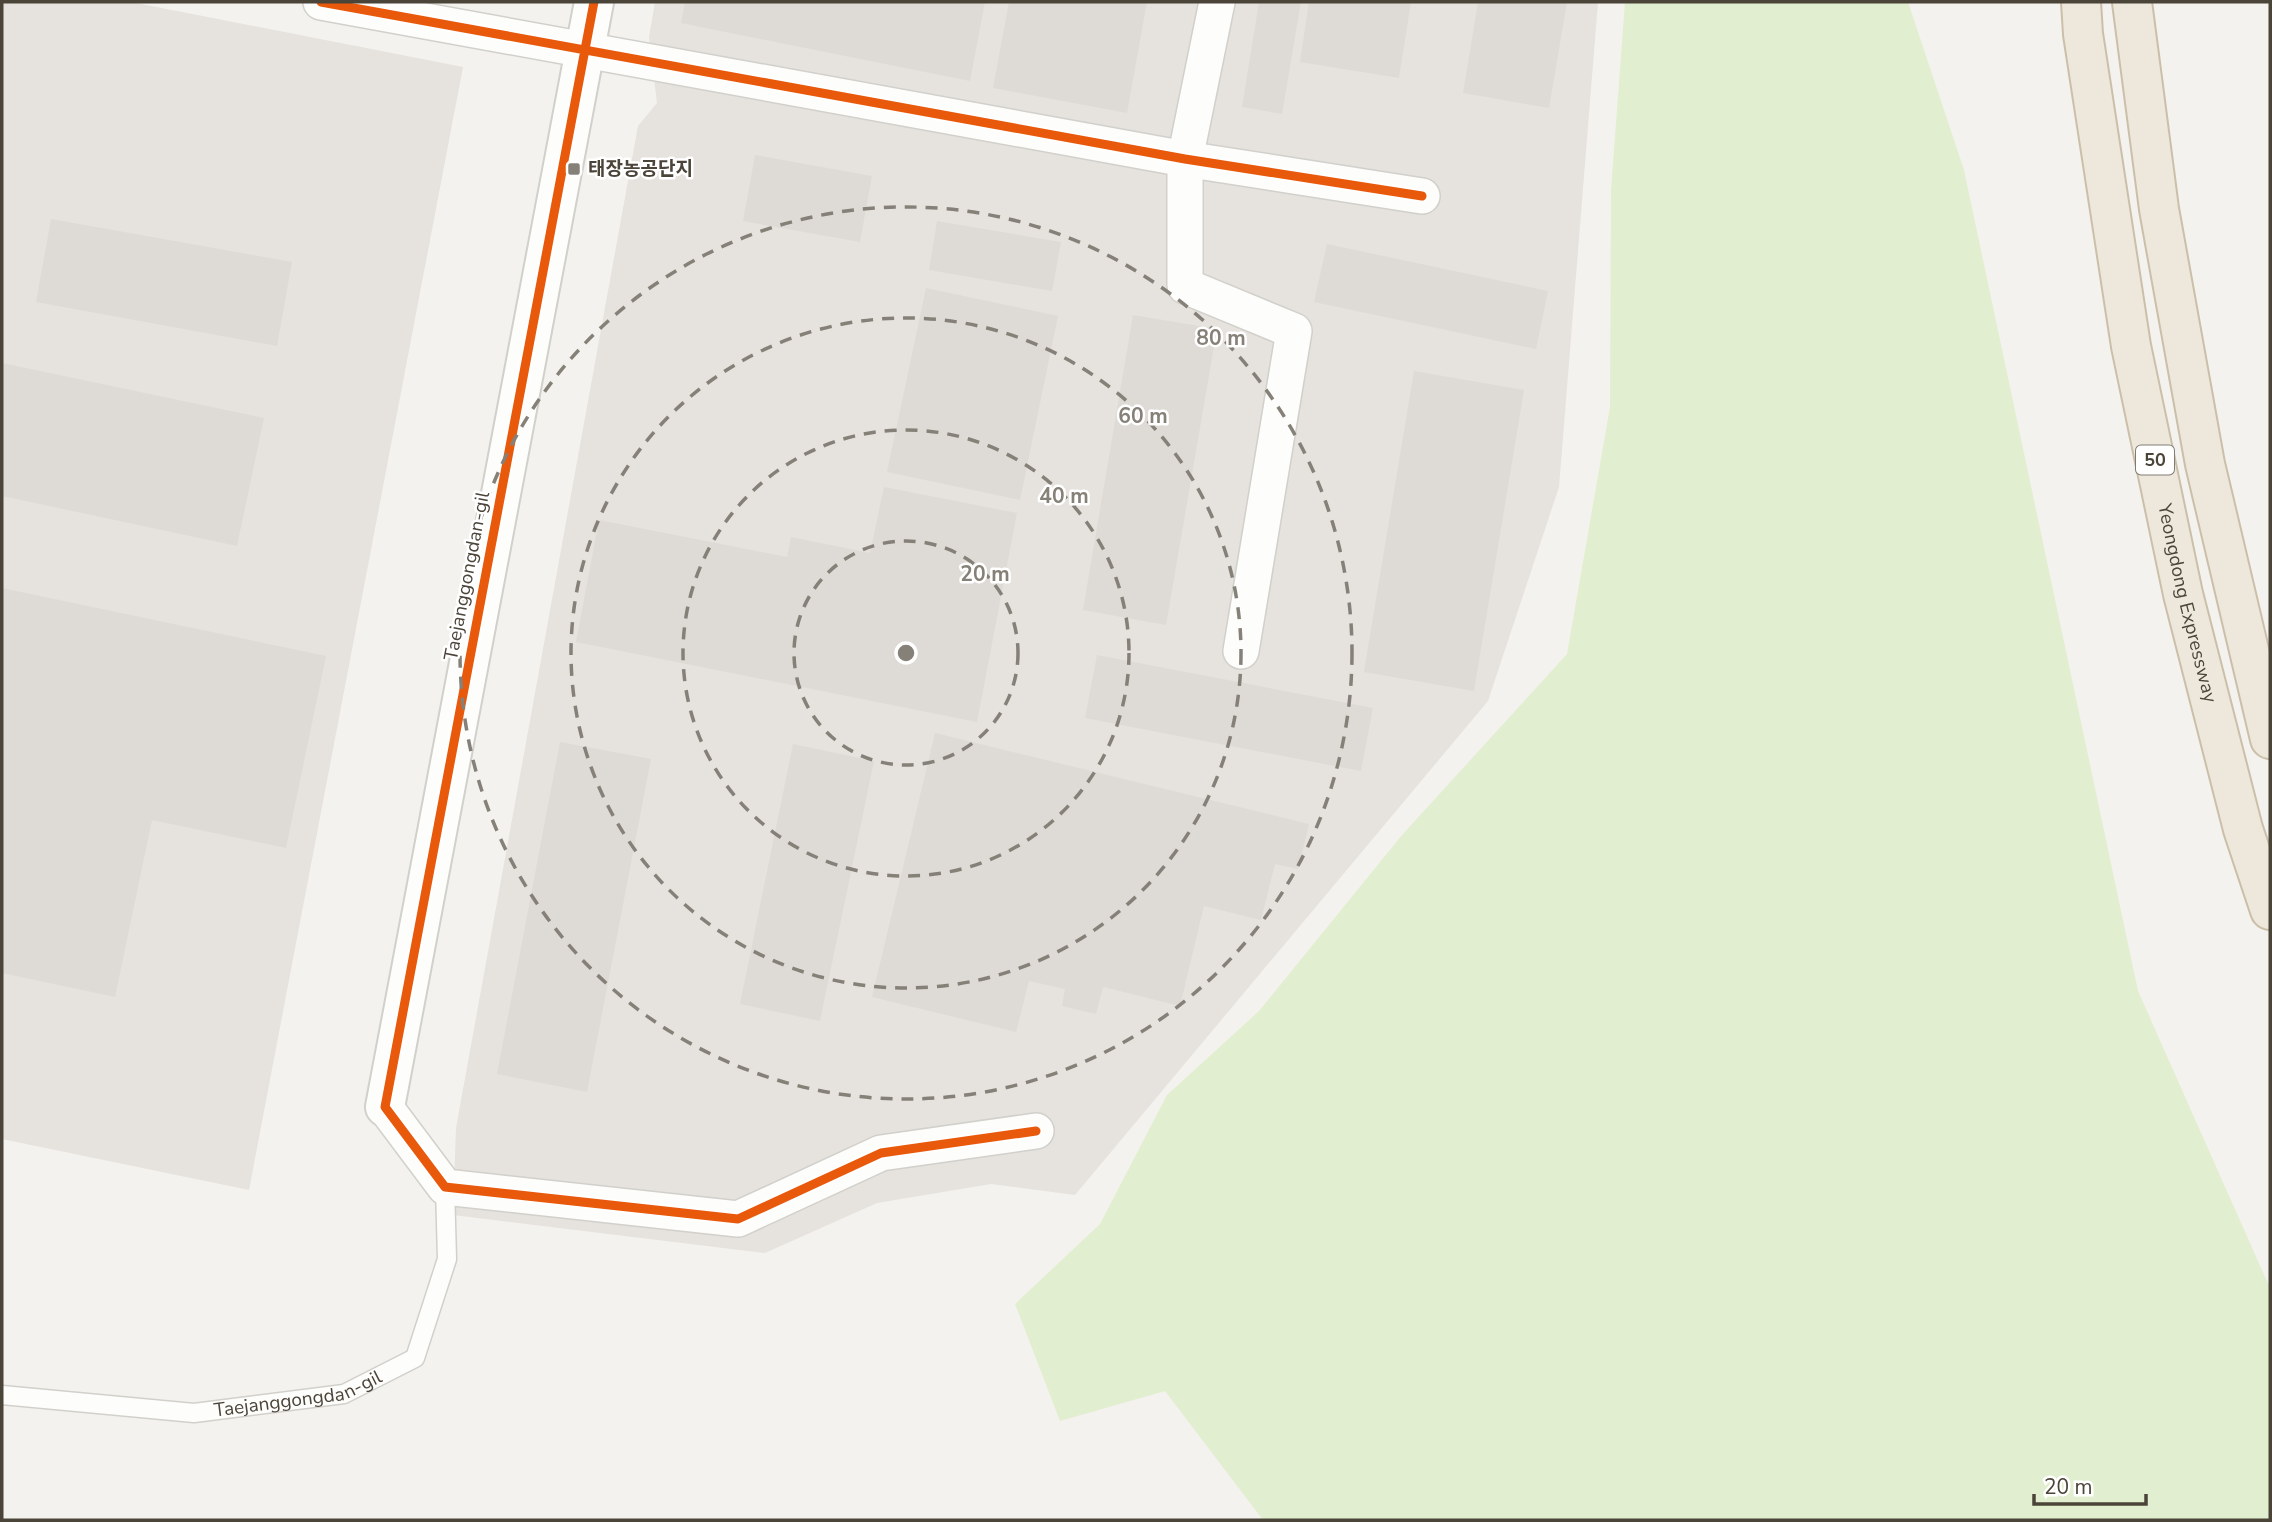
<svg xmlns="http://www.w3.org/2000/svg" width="2272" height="1522" viewBox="0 0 2272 1522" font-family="'Nunito Sans','Noto Sans KR',sans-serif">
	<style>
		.industrial { fill: #e6e2de }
		.green { fill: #e1eecf }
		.building { fill: #dedbd6 }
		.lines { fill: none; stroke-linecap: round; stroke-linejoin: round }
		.service-casing { stroke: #d2d0cb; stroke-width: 21 }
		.minor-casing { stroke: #d2d0cb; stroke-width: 38 }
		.tertiary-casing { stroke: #d2d0cb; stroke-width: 42 }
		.motorway-casing { stroke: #ccbfa9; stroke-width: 42 }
		.service { stroke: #fdfdfc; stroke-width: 18 }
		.minor { stroke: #fdfdfc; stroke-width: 35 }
		.tertiary { stroke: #fdfdfc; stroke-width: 38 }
		.motorway { stroke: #ede8db; stroke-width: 38 }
		.cycleway-casing { stroke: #fff; stroke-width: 13 }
		.cycleway { stroke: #e8590c; stroke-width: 9 }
		.ring { fill: none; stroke: #868178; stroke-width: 3.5; stroke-dasharray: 12 9 }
		.poi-dot { fill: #868178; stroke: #fff; stroke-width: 2.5 }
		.labels { text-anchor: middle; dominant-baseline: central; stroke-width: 5; stroke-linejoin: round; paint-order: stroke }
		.shield { fill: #fff; stroke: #817c74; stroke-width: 2 }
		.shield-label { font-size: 18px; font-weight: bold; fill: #4b4439 }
		.poi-label { font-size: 19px; font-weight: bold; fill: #4b4439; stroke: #fff; text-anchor: start }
		.street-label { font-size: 19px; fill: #4b4439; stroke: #fff }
		.centre { fill: #868178; stroke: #fff; stroke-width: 3.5 }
		.ring-label { font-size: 21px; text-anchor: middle; font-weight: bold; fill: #868178; stroke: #fff; stroke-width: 5; stroke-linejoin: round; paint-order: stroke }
	</style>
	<rect width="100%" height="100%" fill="#f4f2ee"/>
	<path class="industrial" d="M2,2H131L463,67L249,1190L2,1139Z
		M655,2H1598L1559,487L1488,701L1075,1195L991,1184L877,1203L765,1253L453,1215L456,1128L638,126L657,103L649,37Z"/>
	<path class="green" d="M1625,2H1908L1964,170L2138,991L2270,1288V1520H1263L1165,1391L1060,1421L1015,1304L1100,1224L1167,1095L1259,1011L1402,835L1567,654L1610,407L1611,190Z"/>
	<path class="building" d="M685,2H985L970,81L681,23Z
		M1009,2H1147L1127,113L993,88Z
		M1259,2H1301L1282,114L1242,107Z
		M1309,2H1411L1399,78L1300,62Z
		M1478,2H1567L1549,108L1463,93Z
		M755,155L872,176L860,242L743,221Z
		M51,219L292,262L277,346L36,302Z
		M937,221L1061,242L1052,291L929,270Z
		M1327,244L1548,291L1536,349L1314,302Z
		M926,288L1058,316L1020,500L887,472Z
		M1133,315L1217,329L1166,625L1083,610Z
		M2,363L264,418L237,546L2,496Z
		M1414,371L1524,390L1474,691L1364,672Z
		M884,487L1017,513L977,722L576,642L599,520L787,557L791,537L870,553Z
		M2,588L326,656L286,848L152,820L115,997L2,973Z
		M1097,655L1373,708L1361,771L1085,718Z
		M935,733L1309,824L1298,869L1275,864L1261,920L1204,906L1180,1006L1103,987L1096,1014L1062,1006L1065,989L1029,981L1016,1032L872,997Z
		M560,742L651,759L587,1092L497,1074Z
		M793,744L874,761L820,1021L740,1004Z"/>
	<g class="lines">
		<g class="service-casing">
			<g id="service">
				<path id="s1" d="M2,1395L194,1413L344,1394L415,1358L447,1259L445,1187"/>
			</g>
		</g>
		<g class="minor-casing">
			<path id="minor" d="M321,2L1185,159L1422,196
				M1217,2L1185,159V286L1294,331L1241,651
				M385,1107L445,1187L738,1219L881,1153L1036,1131"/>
		</g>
		<g class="tertiary-casing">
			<path id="tertiary" d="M385,1107L594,2"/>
		</g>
		<g class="motorway-casing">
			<g id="motorway">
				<path id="s2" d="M2081,2L2083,34L2131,346L2183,594L2243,829L2270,910"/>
				<path d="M2132,2L2159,209L2205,464L2270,739"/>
			</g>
		</g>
		<use href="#service" class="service"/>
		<use href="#minor" class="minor"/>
		<use href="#tertiary" class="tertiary"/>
		<use href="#motorway" class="motorway"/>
		<g class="cycleway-casing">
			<path id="cycleway" d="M321,2L1185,159L1422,196
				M594,2L385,1107L445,1187L738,1219L881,1153L1036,1131"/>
		</g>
		<use href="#cycleway" class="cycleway"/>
	</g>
	<g class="ring">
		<circle cx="906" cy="653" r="112"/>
		<circle cx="906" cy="653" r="223"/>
		<circle cx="906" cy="653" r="335"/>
		<circle cx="906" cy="653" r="446"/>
	</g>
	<rect class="poi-dot" x="567" y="162" width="14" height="14" rx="3.5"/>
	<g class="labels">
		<rect class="shield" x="2136" y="445.5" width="38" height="29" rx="5"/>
		<g class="shield-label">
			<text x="2155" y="460">50</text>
		</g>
		<g class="poi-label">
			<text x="588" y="169">태장농공단지</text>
		</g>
		<g class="street-label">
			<text transform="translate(467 576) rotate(-79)">Taejanggongdan-gil</text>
			<text stroke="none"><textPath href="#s2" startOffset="611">Yeongdong Expressway</textPath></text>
			<text stroke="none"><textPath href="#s1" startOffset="299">Taejanggongdan-gil</textPath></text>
		</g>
	</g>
	<circle cx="906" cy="653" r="10" class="centre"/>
	<g class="ring-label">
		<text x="1221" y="345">80 m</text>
		<text x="1143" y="423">60 m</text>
		<text x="1064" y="503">40 m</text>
		<text x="985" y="581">20 m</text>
	</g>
	<rect width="2272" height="1522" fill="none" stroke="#4b4439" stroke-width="7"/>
	<path d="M2034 1494v10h112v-10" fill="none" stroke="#4b4439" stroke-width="3.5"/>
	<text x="2044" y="1494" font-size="21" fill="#4b4439" stroke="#ffffff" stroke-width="5" paint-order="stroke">20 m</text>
</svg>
